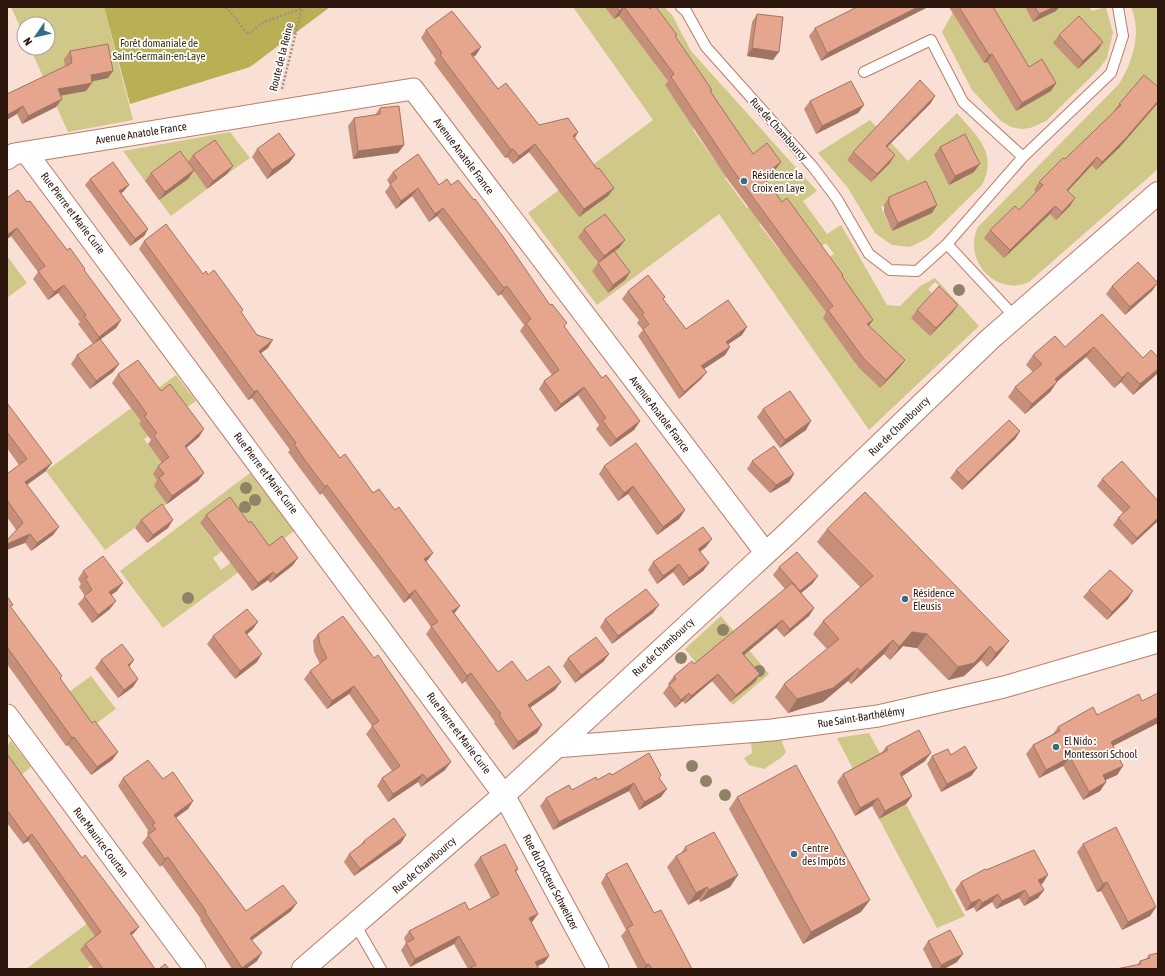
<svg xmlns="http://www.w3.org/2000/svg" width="1165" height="976" viewBox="0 0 1165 976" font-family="'Asap Condensed',sans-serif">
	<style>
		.green { fill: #d0c888; fill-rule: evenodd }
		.forest { fill: #b9af54 }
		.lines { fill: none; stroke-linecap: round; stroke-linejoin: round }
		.service-casing { stroke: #b97d65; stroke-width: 12 }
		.minor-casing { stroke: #b97d65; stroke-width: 23 }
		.tertiary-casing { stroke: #b97d65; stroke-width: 24 }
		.path { stroke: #a78e84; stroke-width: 2.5; stroke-dasharray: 2 2; stroke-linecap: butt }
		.service { stroke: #fff; stroke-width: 10 }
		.minor { stroke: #fff; stroke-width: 21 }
		.tertiary { stroke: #fff; stroke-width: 22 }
		.tree { fill: #908267 }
		.wall { fill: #c58f79 }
		.shaded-wall { fill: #a07463 }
		.building { fill: #e5a68d; stroke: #a07463 }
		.poi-dot { fill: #306f84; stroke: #fff; stroke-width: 1.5 }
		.labels { text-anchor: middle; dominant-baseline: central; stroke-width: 3.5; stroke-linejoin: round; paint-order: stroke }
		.park-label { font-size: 11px; fill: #3b360e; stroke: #fff }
		.street-label { font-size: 11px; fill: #2d160c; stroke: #fff }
		.poi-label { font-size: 11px; fill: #2d160c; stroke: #fff; text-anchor: start }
	</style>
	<rect width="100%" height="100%" fill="#f9dfd4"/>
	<path class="green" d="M11,7H104L133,120L68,132L30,48H48V24H24V35Z
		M573,7H664L672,15L691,51L817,191L803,201L827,234L841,225L887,305L900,306L920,286L935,278L979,326L869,430L719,214L597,305L528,213L653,120ZM715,115L737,148L716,162L693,130ZM761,151L757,184L765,195L747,208L725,178ZM782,207L802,235L780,251L759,224ZM599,222L619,248L598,264L579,238ZM826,243L834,254L822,262L793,268ZM935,282L947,293L940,301L928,289ZM874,345L880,388L855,364Z
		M956,7H1025L1033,22L1054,7H1089L1092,11L1106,7L1113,33L1107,58L1099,69L1046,121L1030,128L1021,129L1011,127L1001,121L972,90L942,32Z
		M1131,7H1158V100L1134,130L1158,103V169L1029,282C996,297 962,260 978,227L1119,84C1133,61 1142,33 1131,7Z
		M957,113C977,137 998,152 982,185L928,238L910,247L892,245L875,233L848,188L818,153L870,120L908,161ZM921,189L892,231L881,207Z
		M230,132L250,158L227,174L209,148L188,163L207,189L171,216L159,200L188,179L145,181L123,151Z
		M7,256L27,283L7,298Z
		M176,375L196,401L180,412L151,414L139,424L148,436L144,439L164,465L172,500L105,550L46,471Z
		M250,473L294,531L163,628L120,571ZM224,505L240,526L237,528L241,533L246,530L259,548L240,561L237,558L221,570L213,558L229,546L221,535L213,541L200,523Z
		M721,616L769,674L733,705L730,702L738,696L697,664L685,649Z
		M91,676L116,709L86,731L62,697Z
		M869,733L895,781L869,800L837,738Z
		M781,740L786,752L782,757L764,769L749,765L744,758L752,753L751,743Z
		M11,741L31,767L16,779L7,767V745Z
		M906,804L965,916L937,928L879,819Z
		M92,920L103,933L91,965L86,969H26Z"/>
	<path class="forest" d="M104,7H330L250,67L130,104Z"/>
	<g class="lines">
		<g class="service-casing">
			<path id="service" d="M681,7L686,11L706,47L813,167L837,199L869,254L890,270L917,271L947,244L1015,317
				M864,72L931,40L963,102L1023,157
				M947,244L1023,157L1111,73L1123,36L1118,7
				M355,924L381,969"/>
		</g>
		<g class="minor-casing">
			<path id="minor" d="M26,152L504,795L598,969
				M7,159L14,154L413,89L765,552
				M7,715L195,969
				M555,747L772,730L878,716L1004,687L1158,642"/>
		</g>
		<g class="tertiary-casing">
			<path id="tertiary" d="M303,969L504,795L790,531L990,339L1158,193"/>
		</g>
		<path class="path" d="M226,7L248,34L264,22L301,9
			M282,89L302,7"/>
		<use href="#service" class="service"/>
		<use href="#minor" class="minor"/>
		<use href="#tertiary" class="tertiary"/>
	</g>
	<g class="tree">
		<circle cx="959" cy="290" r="6"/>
		<circle cx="246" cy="488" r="6"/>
		<circle cx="255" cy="500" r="6"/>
		<circle cx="245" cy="507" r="6"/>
		<circle cx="188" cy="598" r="6"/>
		<circle cx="723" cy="630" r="6"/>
		<circle cx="681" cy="658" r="6"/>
		<circle cx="759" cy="671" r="6"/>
		<circle cx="692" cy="766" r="6"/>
		<circle cx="706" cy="781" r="6"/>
		<circle cx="725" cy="795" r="6"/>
	</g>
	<path class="wall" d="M605,7H649L675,37L712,90L711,92L753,154L781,162L775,170L764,178L782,202L843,275L842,277L873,320L869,326L905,360L899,368L880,388L858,367L823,318L826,312L726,177L665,85L668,81L619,16L614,19Z
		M860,7H928L821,61L809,36L815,28Z
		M949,7H993L1029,67L1056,83L1051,91L1016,111L987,62L984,63Z
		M1025,7H1059L1056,11L1033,22Z
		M757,14L773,60L747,56L752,22Z
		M426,30L481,47L476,55L473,57L498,89L539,125L578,132L575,138L597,169L614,188L608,196L579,217L529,152L513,164L507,157L505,158L434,63L436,60L421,38Z
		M1059,35L1098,50L1078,69L1053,43Z
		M70,51L113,71L108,78L92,81L86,91L60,96L56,107L22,124L17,114L42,78L65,66L64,59Z
		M1158,87V103L1119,148L1096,170L1092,165L1068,191L1070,206L1056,220L1050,214L1004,258L984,238L990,230L1019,210L1036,192L1034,190L1039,182L1065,159L1114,112H1113L1119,104Z
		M935,96L930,104L887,147L890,163L871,182L847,160L853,152Z
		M810,101L864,105L858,113L816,134L804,109Z
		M380,108L404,145L398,153L353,159L348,126L354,118L375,115Z
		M940,147L974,172L949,185L934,155Z
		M257,149L295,155L289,163L267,179L252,157Z
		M193,155L233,166L227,174L207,189L194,171L188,179L159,200L145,181L151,173L188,162Z
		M393,172L439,185H451L564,327L602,378L640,421L634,430L610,447L596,429L599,425L578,395L555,412L539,389L544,381L552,375L520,331L524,325L501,294L498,296L437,216L429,222L412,196L396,209L385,192L390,185L387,180Z
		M90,179L124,191L121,193L148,229L144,236L130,246L85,185Z
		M889,197L932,213L892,231L884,212V205Z
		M7,198L27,202L84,271L121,320L116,328L100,339L119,364L113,372L90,389L71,364L77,355L93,344L78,324L80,322L58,293L48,300L33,279L38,272L11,236L7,239Z
		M584,229L625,240L619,248L614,251L630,272L625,280L608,293L592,271L598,263L578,237Z
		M144,241L203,274L208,275L243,310L241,313L257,335L268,348L261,353L340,458L373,493L427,561L426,562L454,613L498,672L555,690L530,708L542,725L537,733L513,750L494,723L495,722L465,681L462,684L426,634L431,627L410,598L404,603L322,493L320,495L299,467L288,452L290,450L252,398L248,400L139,249Z
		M1112,286L1152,291L1125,315L1106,294Z
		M628,291L665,297L663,299L686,329L742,335L728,344L730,347L725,355L704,369L707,372L701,379L679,399L638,336L643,330L637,323L639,320L622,299Z
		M958,305L952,313L930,336L911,318L917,310Z
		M1102,314L1157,374L1133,395L1121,382L1114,388L1086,357L1057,382L1050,392L1025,414L1008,397L1015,387L1033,372L1026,365L1033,355L1065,347Z
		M118,374L161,391L199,437L186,448L204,473L198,481L167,504L154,486L157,480L153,474L158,466L162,463L148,444L151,440L139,424L141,421L112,383Z
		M7,403L46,471L27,485L53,535L31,551L7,517V474L19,465L7,448Z
		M763,409L806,430L780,448L757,417Z
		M1020,431L1015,439L962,490L950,478L956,470Z
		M752,461L794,474L789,482L770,493L747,469Z
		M604,466L685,510L679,519L657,535L628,494L618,501L599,474Z
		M1102,479L1158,501V521L1132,545L1113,525L1118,518L1123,513L1097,486Z
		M865,492L999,654L987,667L981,660L964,676L948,680L917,648L903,646L890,660L884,654L851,684L848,681L823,702L788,713L775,697L784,684L827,649L813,634L823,621L860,587L817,542L827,529Z
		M206,515L249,523L269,546L298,558L292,566L270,583L268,580L252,591L200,523Z
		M141,520L168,528L147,543L135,528Z
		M706,547L700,552L709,563L703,571L683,586L673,572L657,584L648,570L653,562Z
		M779,567L818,576L812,584L801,593L814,608L809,616L784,637L776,628L744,655L760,674L755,682L730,702L712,681L685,704L683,701L675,708L663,693L669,685L668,684L674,676L694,664L785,589L773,575Z
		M83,571L117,591L111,595L110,609L92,623L78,604L85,596L79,587L81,584L78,579Z
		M1089,590L1128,599L1107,620L1083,597Z
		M7,596L11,608L62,676L60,679L92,723L118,752L112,760L91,775L68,745L66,746L7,664Z
		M653,613L612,644L600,627L605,619Z
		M258,622L252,630L247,634L257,662L235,679L207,644L213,636Z
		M318,634L445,770L421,787L418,782L388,802L377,786L382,778L392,771L366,734L372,726L349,694L327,709L304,679L310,671L320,664L314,652L313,641Z
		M609,654L603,662L575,683L563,666L568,658Z
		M101,660H134L129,667L138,679L133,687L118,698L95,668Z
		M1142,701L1158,723L1113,746L1123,766L1117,775L1105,780L1106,782L1100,791L1083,800L1063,766L1039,778L1026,754L1033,745L1053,734L1058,727Z
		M886,747L925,761L902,776L912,796L906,804L879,819L872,806L855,816L837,782L843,774L882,752Z
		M7,754L134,933L131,935L155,969H94L80,950L85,944L95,936L28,841L23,844L7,823Z
		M951,755L977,768L971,776L941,792L927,764L932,756Z
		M612,775L659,778L661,797L639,810L629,791L553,830L540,806L546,798L572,790L597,780Z
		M123,778L163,779L193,801L188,809L176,818L246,911H291L252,940L257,961L246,969H232L200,920L201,919L162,865L160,867L142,843L148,835L147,833L148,830L118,786Z
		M737,797L861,912L803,944L729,809Z
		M364,841L401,843L354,876L344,862L349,854L359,846Z
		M1083,844L1156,907L1150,916L1122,930L1101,891L1097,892L1077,852Z
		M685,847L738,875L730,887L700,902L699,899L688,905L667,867L676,856L682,852Z
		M480,857L518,869L516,872L533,921L531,922L549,956L544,963L537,966L468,969L454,944L410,967L401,950L406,943L404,938L409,931L469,910L491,898L474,865Z
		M986,870L1043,883L1041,884L1044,890L1038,898L1024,906L1019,898L996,909L992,902L976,912L974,907L966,911L955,890L961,882Z
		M606,874L654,913L692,969H638L621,936L626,930L601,883Z
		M928,941L957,962L944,969H933L923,949Z
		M1149,955L1158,969L1137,965L1140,961L1146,959Z"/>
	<path class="shaded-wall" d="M624,7L619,16L614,19L619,11Z
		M918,7H928L821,61L827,53Z
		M1054,7H1059L1056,11L1033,22L1039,14Z
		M1103,42L1098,50L1078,69L1083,61Z
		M481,47L476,55L465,62L471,54Z
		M752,48L779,52L773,60L747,56Z
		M992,54L987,62L984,63L989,55Z
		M113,71L108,78L85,83L91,75Z
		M92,83L86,91L52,97L58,89Z
		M1056,83L1051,91L1016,111L1022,103Z
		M935,96L930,104L880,154L886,146Z
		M62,99L56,107L22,124L28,116Z
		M1158,101V103L1119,148L1096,170L1102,162Z
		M864,105L858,113L816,134L822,126Z
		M23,106L17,114L7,120V115Z
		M578,132L573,140V136Z
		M535,144L529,152L513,164L519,156Z
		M404,145L398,153L353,159L358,151Z
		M513,149L507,157L505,158L511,150Z
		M295,155L289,163L267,179L272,170Z
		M895,155L890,163L871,182L877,174Z
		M1097,157L1092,165L1061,198L1067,190Z
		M781,162L775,170L757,184L763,176Z
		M980,164L974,172L949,185L955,176Z
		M233,166L227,174L207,189L213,181Z
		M194,170L188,179L159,200L165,192Z
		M129,185L124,191L115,198L119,191Z
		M418,188L412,196L396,209L401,201Z
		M614,188L608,196L579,217L584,209Z
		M1075,198L1070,206L1056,220L1062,212Z
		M937,205L932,213L892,231L898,223Z
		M1055,206L1050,214L1004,258L1010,250Z
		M443,208L437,216L429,222L435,214Z
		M17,228L11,236L7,239V235Z
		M148,229L144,236L130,246L135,239Z
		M625,240L619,248L598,264L604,256Z
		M630,272L625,280L608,293L613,285Z
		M1158,283L1152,291L1125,315L1130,307Z
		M64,285L58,293L48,300L54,292Z
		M507,286L501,294L498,296L504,288Z
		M958,305L952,313L930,336L936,328Z
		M121,320L116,328L93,345L99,337Z
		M873,320L867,328V324Z
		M747,327L742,335L721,349L726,342Z
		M273,340L268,348L253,359L259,351Z
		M730,347L725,355L696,374L701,366Z
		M1094,347L1086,357L1048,389L1055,379Z
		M905,360L899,368L880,388L886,380Z
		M119,364L113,372L90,389L96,381Z
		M1158,369V372L1157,374L1133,395L1140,384Z
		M707,372L701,379L679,399L684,392Z
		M1128,372L1121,382L1114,388L1122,378Z
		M1057,382L1050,392L1025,414L1032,404Z
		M584,387L578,395L555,412L561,404Z
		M257,390L252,398L248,400L254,392Z
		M640,421L634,430L610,447L616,439Z
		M811,421L806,430L780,448L785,440Z
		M204,429L199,437L179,454L185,446Z
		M1020,431L1015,439L962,490L968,482Z
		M52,463L46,471L19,490L25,482Z
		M204,473L198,481L167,504L172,496Z
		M794,474L789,482L770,493L776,485Z
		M327,485L322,493L320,495L325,487Z
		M633,486L628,494L618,501L624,493Z
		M685,510L679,519L657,535L663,527Z
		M1158,518V521L1132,545L1137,538Z
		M173,520L168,528L147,543L153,535Z
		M59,527L53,535L31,551L37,543Z
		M30,534L25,543L7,550V544Z
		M712,539L706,547L693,557L698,549Z
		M433,553L427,561L418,567L424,559Z
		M298,558L292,566L270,583L276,575Z
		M709,563L703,571L683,586L689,578Z
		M679,564L673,572L657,584L663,576Z
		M273,572L268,580L252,591L258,583Z
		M818,576L812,584L794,599L800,591Z
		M123,583L117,591L104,600L109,592Z
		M415,590L410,598L404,603L409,595Z
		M1133,591L1128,599L1107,620L1112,612Z
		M116,601L110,609L92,623L98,615Z
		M659,605L653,613L612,644L618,636Z
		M460,606L454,614L452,611Z
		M814,608L809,616L784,637L790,629Z
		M782,620L776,628L737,661L742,653Z
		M258,622L252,630L240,640L245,632Z
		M912,632L927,634L917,648L903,646L890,660L899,647Z
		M893,640L884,654L851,684L860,671Z
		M1009,641L999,654L987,667L996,653Z
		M990,646L981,660L964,676L948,680L958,667Z
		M262,654L257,662L235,679L240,671Z
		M609,654L603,662L575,683L581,675Z
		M134,660L128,668V665Z
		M858,668L848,681L823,702L788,713L797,699Z
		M471,673L465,681L462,684L467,676Z
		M718,674L712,681L685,704L691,696Z
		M760,674L755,682L730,702L736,695Z
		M138,679L133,687L118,698L124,690Z
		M561,682L555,690L522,713L528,705Z
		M354,686L349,694L327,709L332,701Z
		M689,693L683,701L675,708L681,700Z
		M1158,717V723L1105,750L1111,742Z
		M542,725L537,733L513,750L518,742Z
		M74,737L68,745L66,746L72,738Z
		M118,752L112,760L91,775L97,767Z
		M931,753L925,761L895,781L900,773Z
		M1070,757L1063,766L1039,778L1046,770Z
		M451,762L445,770L421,787L427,779Z
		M1123,766L1117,775L1097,784L1103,775Z
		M977,768L971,776L941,792L947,784Z
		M423,774L418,782L388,802L393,794Z
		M1106,782L1100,791L1083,800L1089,792Z
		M634,783L629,791L553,830L559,822Z
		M667,789L661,797L639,810L644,802Z
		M912,796L906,804L879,819L885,811Z
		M878,798L872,806L855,816L860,808Z
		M193,801L188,809L168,823L174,815Z
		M32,834L28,841L23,844L27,838Z
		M406,835L401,843L354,876L360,869Z
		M168,857L162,865L160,867L165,859Z
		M738,875L730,887L700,902L709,890Z
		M1048,875L1043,883L1033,888L1038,880Z
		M1107,882L1101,891L1097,892L1103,884Z
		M707,887L699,899L688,905L696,893Z
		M1025,890L1019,898L996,909L1002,901Z
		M1044,890L1038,898L1024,906L1029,898Z
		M998,894L992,902L976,912L982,903Z
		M980,899L974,907L966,911L971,903Z
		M870,900L861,912L803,944L811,932Z
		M297,903L291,911L244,946L250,938Z
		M1156,907L1150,916L1122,930L1128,922Z
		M538,914L533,921L524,926L529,918Z
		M139,927L134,933L125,940L130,933Z
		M459,936L454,944L410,967L415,959Z
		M262,953L257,961L246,969H241Z
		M963,954L957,962L944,969H939L941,965Z
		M549,956L544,963L532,969L535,962Z
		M649,964L645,969H644L646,965Z"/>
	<path class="building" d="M617,7H649L650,9L653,7H656L677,35L675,36L712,90L710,91L753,154L767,143L781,162L763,176L782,202L787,198L843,275L842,276L873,320L867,324L905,360L886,380L864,359L828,310L833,306L732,169L671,77L674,74L624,7L619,11Z
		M857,7L858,8L860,7H918L827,53L815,28Z
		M959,7H993L1029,67L1042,59L1056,83L1022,103L992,54L989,55Z
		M1035,7H1054L1039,14Z
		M452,11L481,47L471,54L498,89L506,83L539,125L568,118L578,132L573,136L597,169L599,168L614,188L584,209L535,144L519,156L513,149L511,150L440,55L442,53L426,30Z
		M757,14L783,17L779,52L752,48Z
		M1079,16L1103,42L1083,61L1059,35Z
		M108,44L113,71L91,75L92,83L58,89L62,99L28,116L23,106L7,115V94L72,63L70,51Z
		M1144,75L1158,87V101L1125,139L1102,162L1097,157L1067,190L1075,198L1062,212L1055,206L1010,250L990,230L1015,206L1019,210L1043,185L1039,182L1063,158L1065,159L1121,105L1119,104Z
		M920,80L935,96L886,146L895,155L877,174L853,152Z
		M851,81L864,105L822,126L810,101Z
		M399,106L404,145L358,151L354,118L380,114V108Z
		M279,133L295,155L272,170L257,149Z
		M965,134L980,164L955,176L940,147Z
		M215,140L233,166L213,181L193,155Z
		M180,151L194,170L165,192L151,173Z
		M418,154L439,185L447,179L451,185L458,180L474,200L475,199L504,238L550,305L552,304L567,323L564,326L602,378L606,375L640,421L616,439L602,420L606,418L584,387L561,404L544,381L559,370L526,323L531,319L507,286L504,288L443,208L435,214L418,188L401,201L390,184L397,178L393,172Z
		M113,162L129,185L119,191L148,229L135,239L90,179Z
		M926,181L937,205L898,223L889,204V197Z
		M18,190L27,202L30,201L67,250L70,248L85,269L84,270L121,320L99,337L84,316L86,315L64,285L54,292L38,271L45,266L17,228L7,235V198Z
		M605,214L625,240L604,256L584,229Z
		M166,224L203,274L206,271L208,275L214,270L243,310L241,312L257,335L273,340L259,351L340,458L345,454L373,493L379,489L395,510L399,507L433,553L424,559L460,606L452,611L498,672L512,661L527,681L549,666L561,682L528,705L542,725L518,742L499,715L501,714L471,673L467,676L431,626L438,622L415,590L409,595L327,485L325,487L304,459L294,444L296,443L257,390L254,392L144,241Z
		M614,251L630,272L613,285L598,263Z
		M1138,262L1158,283L1130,307L1112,286Z
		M648,275L665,297L663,299L686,329L728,300L747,327L726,342L730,347L701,366L707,372L684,392L643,329L649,324L642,315L644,313L628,291Z
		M939,286L958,305L936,328L917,310Z
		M1102,314L1143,358L1151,350L1158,357V369L1140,384L1128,372L1122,378L1094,347L1055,379L1057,382L1032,404L1015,387L1042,364L1033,355L1055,336L1065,347Z
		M100,339L119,364L96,381L77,355Z
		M138,360L161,391L170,384L204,429L185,446L204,473L172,496L159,478L164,474L158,466L169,457L154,436L157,433L144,416L147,414L118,374Z
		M790,391L811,421L785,440L763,409Z
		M7,403L52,463L25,482L59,527L37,543L30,534L7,544V540L23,523L7,500V474L27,459L7,432Z
		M1009,420L1020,431L968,482L956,470Z
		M636,443L685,510L663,527L633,486L624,493L604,466Z
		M774,446L794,474L776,485L752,461Z
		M1122,461L1158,501V518L1137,538L1118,518L1130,507L1102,479Z
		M865,492L1009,641L996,653L990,646L974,663L958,667L927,634L912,632L899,647L893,640L860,671L858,668L833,688L797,699L784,684L839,639L823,621L873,576L827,529Z
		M230,497L249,523L251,521L269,546L282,536L298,558L276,575L273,572L258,583L206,515Z
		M162,504L173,520L153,535L141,520Z
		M703,527L712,539L698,549L709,563L689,578L679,564L663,576L653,562Z
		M797,552L818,576L800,591L779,567Z
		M103,556L123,583L109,592L116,601L98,615L84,596L92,590L85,578L88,577L83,571Z
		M1110,570L1133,591L1112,612L1089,590Z
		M792,583L814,608L790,629L782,620L742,653L760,674L736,695L718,674L691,696L689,693L681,700L669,685L676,679L674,676L692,661L694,664Z
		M646,589L659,605L618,636L605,619Z
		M7,596L13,605L10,606L62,676L60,678L92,723L95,721L118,752L97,767L74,737L72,738L7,647Z
		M247,609L258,622L245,632L262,654L240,671L213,636Z
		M343,616L374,658L378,655L451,762L427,779L423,774L393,794L382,778L400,766L372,726L379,721L354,686L332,701L310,671L327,658L320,644L318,634Z
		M596,637L609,654L581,675L568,658Z
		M122,644L134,660L128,665L138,679L124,690L101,660Z
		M1158,693V717L1111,742L1123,766L1103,775L1106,782L1089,792L1070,757L1046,770L1033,745L1060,731L1058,727L1093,707L1097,715L1139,694L1142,701Z
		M919,730L931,753L900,773L912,796L885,811L878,798L860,808L843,774L888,750L886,747Z
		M965,746L977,768L947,784L932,756L948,749L951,755Z
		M649,753L661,775L659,778L667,789L644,802L634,783L559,822L546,798L569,785L572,790L596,777L597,780L610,773L612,775Z
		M7,754L82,858L85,855L139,927L130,933L155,969H103L85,944L101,932L32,834L27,838L7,810Z
		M148,760L163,779L173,772L193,801L174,815L246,911L283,885L297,903L250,938L262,953L242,968L205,912L206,911L168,857L165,859L148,835L156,829L152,825L155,823L123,778Z
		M796,765L870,900L811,932L737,797Z
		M394,818L406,835L360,869L349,854L365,842L364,841Z
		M1116,827L1156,907L1128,922L1107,882L1103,884L1083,844Z
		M714,832L738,875L709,890L707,887L696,893L676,856L687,850L685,847Z
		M505,844L518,869L515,870L538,914L529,918L549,956L535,962L539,969H468L476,965L459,936L415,959L406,943L414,939L409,931L465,902L469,910L499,894L480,857Z
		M1034,850L1048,875L1038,880L1044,890L1029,898L1025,890L1002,901L998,894L982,903L980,899L971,903L961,882L985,869L986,870Z
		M627,863L654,913L661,910L692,969H652L649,964L646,965L627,928L633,925L606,874Z
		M950,930L963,954L941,965L928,941Z
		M1158,953V969H1116L1141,964L1140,961L1150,958L1149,955Z
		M165,964L169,969H159Z"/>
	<g class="poi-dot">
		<circle cx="744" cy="181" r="4"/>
		<circle cx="905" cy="599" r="4"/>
		<circle cx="1056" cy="747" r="4"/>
		<circle cx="794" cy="854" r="4"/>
	</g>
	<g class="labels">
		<g class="park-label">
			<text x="159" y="43">Forêt domaniale de<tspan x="159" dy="13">Saint-Germain-en-Laye</tspan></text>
		</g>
		<g class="street-label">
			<text transform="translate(281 57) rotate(-76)">Route de la Reine</text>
			<text transform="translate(779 129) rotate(48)">Rue de Chambourcy</text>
			<text transform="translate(141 133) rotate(-9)">Avenue Anatole France</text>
			<text transform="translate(464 156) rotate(53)">Avenue Anatole France</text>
			<text transform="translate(73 213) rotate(53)">Rue Pierre et Marie Curie</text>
			<text transform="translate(660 414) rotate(53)">Avenue Anatole France</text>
			<text transform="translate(899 426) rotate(-44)">Rue de Chambourcy</text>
			<text transform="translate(266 473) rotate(53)">Rue Pierre et Marie Curie</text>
			<text transform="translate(663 647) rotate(-43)">Rue de Chambourcy</text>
			<text transform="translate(861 717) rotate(-9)">Rue Saint-Barthélémy</text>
			<text transform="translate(459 733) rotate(53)">Rue Pierre et Marie Curie</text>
			<text transform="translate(101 842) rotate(53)">Rue Maurice Courtan</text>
			<text transform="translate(424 865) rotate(-41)">Rue de Chambourcy</text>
			<text transform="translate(551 882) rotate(62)">Rue du Docteur Schweitzer</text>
		</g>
		<g class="poi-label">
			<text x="752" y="175">Résidence la<tspan x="752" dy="13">Croix en Laye</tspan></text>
			<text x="913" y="593">Résidence<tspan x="913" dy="13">Eleusis</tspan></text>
			<text x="1064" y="741">El Nido :<tspan x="1064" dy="13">Montessori School</tspan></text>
			<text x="802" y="848">Centre<tspan x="802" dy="13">des Impôts</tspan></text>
		</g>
	</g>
	<rect width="1165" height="976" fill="none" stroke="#2d160c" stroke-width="16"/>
	<g transform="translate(36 36) rotate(236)"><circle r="19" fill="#ffffff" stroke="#aba29e"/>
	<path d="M0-3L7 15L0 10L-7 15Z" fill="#306f84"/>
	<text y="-6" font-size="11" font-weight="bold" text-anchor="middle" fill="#2d160c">N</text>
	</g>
</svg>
